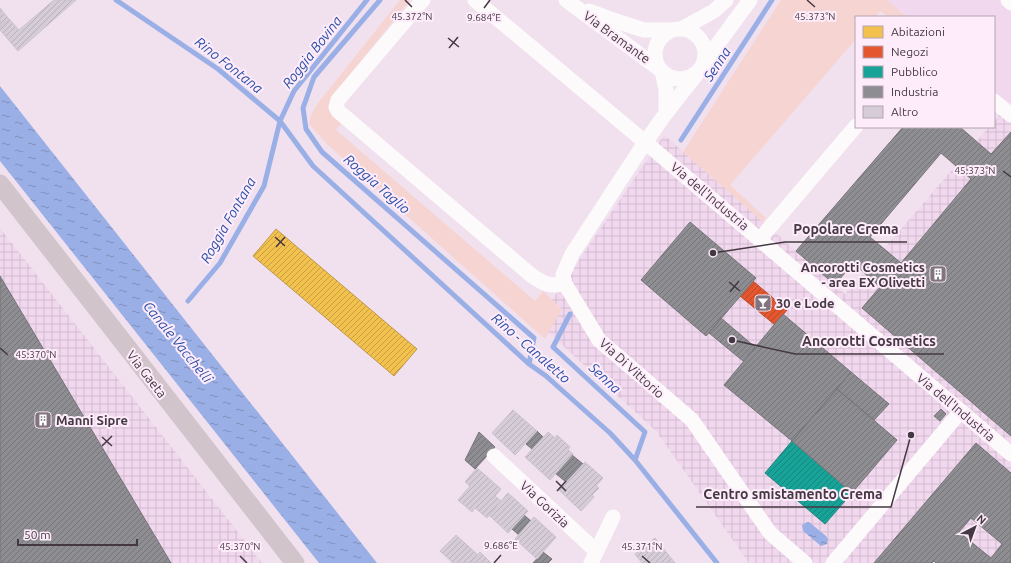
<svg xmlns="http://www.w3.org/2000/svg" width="1011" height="563" viewBox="0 0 1011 563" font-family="Ubuntu,sans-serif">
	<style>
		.built { fill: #f2d8ef }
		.industrial { fill: url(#industrial-grid) }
		.grass { fill: #f6d4d2 }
		.water { fill: url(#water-ripples) }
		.homes { fill: url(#homes-hatch); stroke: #be984a }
		.shops { fill: url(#shops-hatch); stroke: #b44e34 }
		.public { fill: url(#public-hatch); stroke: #24837e }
		.industry { fill: url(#industry-hatch); stroke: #77747a; fill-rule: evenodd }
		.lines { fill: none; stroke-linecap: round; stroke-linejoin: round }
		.stream { stroke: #9aafe6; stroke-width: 5 }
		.building { fill: url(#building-hatch); stroke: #cac2ce }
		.minor { stroke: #fdfafc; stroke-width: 15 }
		.major { stroke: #d1c4cb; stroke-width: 19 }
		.ticks { fill: none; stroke: #443942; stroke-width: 1.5 }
		.labels { text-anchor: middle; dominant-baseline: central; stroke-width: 4; stroke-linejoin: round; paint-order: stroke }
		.street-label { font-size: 13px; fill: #443942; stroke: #feecfb }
		.poi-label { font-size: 13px; font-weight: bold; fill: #443942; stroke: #feecfb; text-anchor: start }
		.water-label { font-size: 14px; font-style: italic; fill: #274fa6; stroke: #feecfb }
		.ticks-label { font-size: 10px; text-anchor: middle; fill: #443942; stroke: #feecfb; stroke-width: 4; stroke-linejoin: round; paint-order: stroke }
		.leader { fill: none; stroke: #443942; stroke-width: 1.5 }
		.callout-dot { fill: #443942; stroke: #feecfb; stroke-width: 1.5 }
		.callout-label { font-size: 14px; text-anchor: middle; font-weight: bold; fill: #443942; stroke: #feecfb; stroke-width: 4; stroke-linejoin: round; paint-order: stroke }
	</style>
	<defs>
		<pattern id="industrial-grid" width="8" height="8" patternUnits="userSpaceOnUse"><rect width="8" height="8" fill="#f2d8ef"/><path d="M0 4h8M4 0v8" fill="none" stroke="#d1bace"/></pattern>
		<pattern id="water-ripples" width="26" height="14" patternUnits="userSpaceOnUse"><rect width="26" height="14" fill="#9aafe6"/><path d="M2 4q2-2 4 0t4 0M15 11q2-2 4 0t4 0" fill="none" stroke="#7f8fbc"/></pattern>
		<pattern id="homes-hatch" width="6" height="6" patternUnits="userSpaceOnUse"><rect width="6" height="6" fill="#f2c14e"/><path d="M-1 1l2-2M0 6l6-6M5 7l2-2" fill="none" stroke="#c69e42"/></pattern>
		<pattern id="shops-hatch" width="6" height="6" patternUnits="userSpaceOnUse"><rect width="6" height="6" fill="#e4572e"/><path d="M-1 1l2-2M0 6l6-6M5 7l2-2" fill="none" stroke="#ba4929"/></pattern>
		<pattern id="public-hatch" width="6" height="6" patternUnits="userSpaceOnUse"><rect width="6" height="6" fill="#17a398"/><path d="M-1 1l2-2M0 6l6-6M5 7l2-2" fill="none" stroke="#16867e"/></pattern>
		<pattern id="industry-hatch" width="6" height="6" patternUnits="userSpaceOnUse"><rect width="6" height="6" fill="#8d8d92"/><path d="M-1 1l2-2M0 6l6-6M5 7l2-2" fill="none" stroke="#757479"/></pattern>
		<pattern id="building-hatch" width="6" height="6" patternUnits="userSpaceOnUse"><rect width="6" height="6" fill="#d5ccd7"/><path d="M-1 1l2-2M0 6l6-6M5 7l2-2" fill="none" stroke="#b8b0ba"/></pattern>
	</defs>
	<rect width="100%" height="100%" fill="#f1e1ee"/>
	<path class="built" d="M887,0H1011V107L994,93V17H907Z"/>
	<path class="industrial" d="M1011,102V563H749L656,431L537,322L664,135L845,294L989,127H994V121Z
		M0,228L173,449L262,563H0Z"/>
	<path class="grass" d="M400,0H410L335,93L343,121L336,130L535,301L543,291L562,309L545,339L362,176L327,144L309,124L311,115L318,103Z
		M781,0H887L907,17H888L880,11L875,17H856V39L730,185L766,218L763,222L683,152Z"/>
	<path class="water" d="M0,86L377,563H319L0,161Z
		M807,522H809L826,536L828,539L827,544L821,546L803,531L802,525Z"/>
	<path class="homes" d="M276,229L417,349L394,376L253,256Z"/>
	<path class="shops" d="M753,281L787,310L775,325L740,296Z"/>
	<path class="public" d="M792,441L852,493L825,524L765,473Z"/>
	<path class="industry" d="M903,127H960L991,154L1011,132V436L862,308L880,287L853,263L835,285L796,251ZM941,153L971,179L901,263L870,237Z
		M690,222L756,278L706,336L641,280Z
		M0,276L171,563H0Z
		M783,314L851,372L792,441L724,385Z
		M721,318L755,347L743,361L709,333Z
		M851,372L889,404L874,420L837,389Z
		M837,389L897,440L852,493L792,441Z
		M941,409L946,414L940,421L934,416Z
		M537,431L543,437L532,449L526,444Z
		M479,432L495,447L475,469L465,460Z
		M976,443L1011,473V563H936L934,561L932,563H874ZM971,518L1002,544L991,558L959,532Z
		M572,455L583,464L566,482L555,473Z
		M524,515L531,521L519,535L512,529Z
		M543,552L552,559L548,563H533Z"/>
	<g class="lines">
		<path class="stream" d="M116,0L218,69L280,121L313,166L529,364L546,376L610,433L635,460L717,563
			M380,0L314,77L303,108L306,129L322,152L534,338L529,364
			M681,140L772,0
			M188,301L220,263L264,186L280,121L294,91L367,0
			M570,314L553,347L645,432L635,460"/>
	</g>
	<path class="building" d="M54,0H76L18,51L0,30V27L9,19L19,30Z
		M0,8L9,19L0,27Z
		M513,410L537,431L515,455L492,433Z
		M548,432L555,438L557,435L570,447L568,450L573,454L550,480L525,457Z
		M585,462L603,478L596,486L599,488L592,495L594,497L581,511L559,490Z
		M477,468L501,489L495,496L501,501L487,518L475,508L472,512L458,500L470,486L465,482Z
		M508,493L528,511L508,533L489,515Z
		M534,517L556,537L537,559L515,539Z
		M456,535L478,555L470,563H453L440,551Z
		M655,538L675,563H642L635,554Z
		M480,552L491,563H470Z"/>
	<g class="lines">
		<path class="minor" d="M423,0L338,100L336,107L338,111L531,275C544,284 550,287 565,284
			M475,0L645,142L1011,454
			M566,0L662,71L666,90V113
			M1008,0L1011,3
			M589,11L616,21L644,30H673
			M681,29L714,11L726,0
			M655 54a25 25 0 1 1 50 0a25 25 0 1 1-50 0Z
			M703,64L750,0
			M699,71L666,113L642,147L572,254L563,275L565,284L599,340L692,420L770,533L805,563
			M994,101L1011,115
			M760,239L856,126
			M494,456L596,551
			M591,563L613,517
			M833,563L961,411"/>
		<path class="major" d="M0,184L295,563"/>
	</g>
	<path class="ticks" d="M405,0L412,7M807,0L815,7M484,8L490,0M448,38L459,47M449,48L458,37M1003,171L1011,177M275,237L285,246M276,247L285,237M729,282L740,291M730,292L739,281M0,348L8,355M102,437L112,446M102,446L112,436M556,481L566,491M557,491L566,481M240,556L247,563M642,556L650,563M494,563L501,555"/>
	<defs>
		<g id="building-square" transform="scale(0.9)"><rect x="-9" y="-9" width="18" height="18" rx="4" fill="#81747e" stroke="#feecfb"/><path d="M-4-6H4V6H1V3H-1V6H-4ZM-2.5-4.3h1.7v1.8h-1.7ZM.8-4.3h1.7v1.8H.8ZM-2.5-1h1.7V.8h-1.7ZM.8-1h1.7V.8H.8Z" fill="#fff"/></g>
		<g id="bar-square" transform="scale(0.9)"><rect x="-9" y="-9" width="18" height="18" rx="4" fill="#81747e" stroke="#feecfb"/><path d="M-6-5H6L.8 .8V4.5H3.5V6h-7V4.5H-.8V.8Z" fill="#fff"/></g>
	</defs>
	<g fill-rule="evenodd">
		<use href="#building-square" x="938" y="274"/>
		<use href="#bar-square" x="763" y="303"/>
		<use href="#building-square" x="43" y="420"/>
	</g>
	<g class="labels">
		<g class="street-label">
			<text transform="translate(617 37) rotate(36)">Via Bramante</text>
			<text transform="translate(710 196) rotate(40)">Via dell'Industria</text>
			<text transform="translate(632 368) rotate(42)">Via Di Vittorio</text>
			<text transform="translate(147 374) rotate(52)">Via Gaeta</text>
			<text transform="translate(956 407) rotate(40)">Via dell'Industria</text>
			<text transform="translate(545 504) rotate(43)">Via Gorizia</text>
		</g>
		<g class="poi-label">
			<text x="925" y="267" text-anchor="end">Ancorotti Cosmetics<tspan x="925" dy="15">- area EX Olivetti</tspan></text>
			<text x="776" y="303">30 e Lode</text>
			<text x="56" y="420">Manni Sipre</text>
		</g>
		<g class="water-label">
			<text transform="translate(312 52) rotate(-52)">Roggia Bovina</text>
			<text transform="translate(717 64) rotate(-57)">Senna</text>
			<text transform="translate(229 65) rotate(38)">Rino Fontana</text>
			<text transform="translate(377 184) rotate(41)">Roggia Taglio</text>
			<text transform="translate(228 220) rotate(-60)">Roggia Fontana</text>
			<text transform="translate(178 342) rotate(51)">Canale Vacchelli</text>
			<text transform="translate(531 348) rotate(41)">Rino - Canaletto</text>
			<text transform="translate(605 378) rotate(43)">Senna</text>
		</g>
	</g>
	<g class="ticks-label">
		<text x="412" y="20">45.372°N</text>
		<text x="815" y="20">45.373°N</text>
		<text x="484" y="21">9.684°E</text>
		<text x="975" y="174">45.373°N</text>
		<text x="36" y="358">45.370°N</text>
		<text x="501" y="549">9.686°E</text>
		<text x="240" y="550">45.370°N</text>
		<text x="642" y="550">45.371°N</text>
	</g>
	<path class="leader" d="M713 253L785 242H907M732 340L795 354H944M911 435L891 507H696"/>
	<g class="callout-dot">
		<circle cx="713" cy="253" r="4"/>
		<circle cx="732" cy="340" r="4"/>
		<circle cx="911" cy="435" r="4"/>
	</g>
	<g class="callout-label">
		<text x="846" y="234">Popolare Crema</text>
		<text x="869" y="346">Ancorotti Cosmetics</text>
		<text x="793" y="499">Centro smistamento Crema</text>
	</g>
	<rect x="855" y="16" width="140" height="112" fill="#feecfb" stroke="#b4a4b1"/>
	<rect x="863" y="26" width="20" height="12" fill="#f2c14e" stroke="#b4a4b1"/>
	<text x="891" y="36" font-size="12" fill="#443942">Abitazioni</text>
	<rect x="863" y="46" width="20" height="12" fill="#e4572e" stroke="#b4a4b1"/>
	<text x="891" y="56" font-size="12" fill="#443942">Negozi</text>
	<rect x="863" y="66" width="20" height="12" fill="#17a398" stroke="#b4a4b1"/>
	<text x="891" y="76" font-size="12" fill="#443942">Pubblico</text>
	<rect x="863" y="86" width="20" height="12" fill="#8d8d92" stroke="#b4a4b1"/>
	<text x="891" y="96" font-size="12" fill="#443942">Industria</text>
	<rect x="863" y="106" width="20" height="12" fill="#d5ccd7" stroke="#b4a4b1"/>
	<text x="891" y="116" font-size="12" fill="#443942">Altro</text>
	<g transform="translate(975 527) rotate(41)" stroke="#feecfb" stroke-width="3" paint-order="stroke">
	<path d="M0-3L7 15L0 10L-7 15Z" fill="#443942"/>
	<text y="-6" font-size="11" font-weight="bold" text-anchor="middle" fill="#443942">N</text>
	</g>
	<path d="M18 539v6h119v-6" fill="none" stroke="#443942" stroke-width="2"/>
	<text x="24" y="539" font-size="12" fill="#443942" stroke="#feecfb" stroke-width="3" paint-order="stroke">50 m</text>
</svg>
